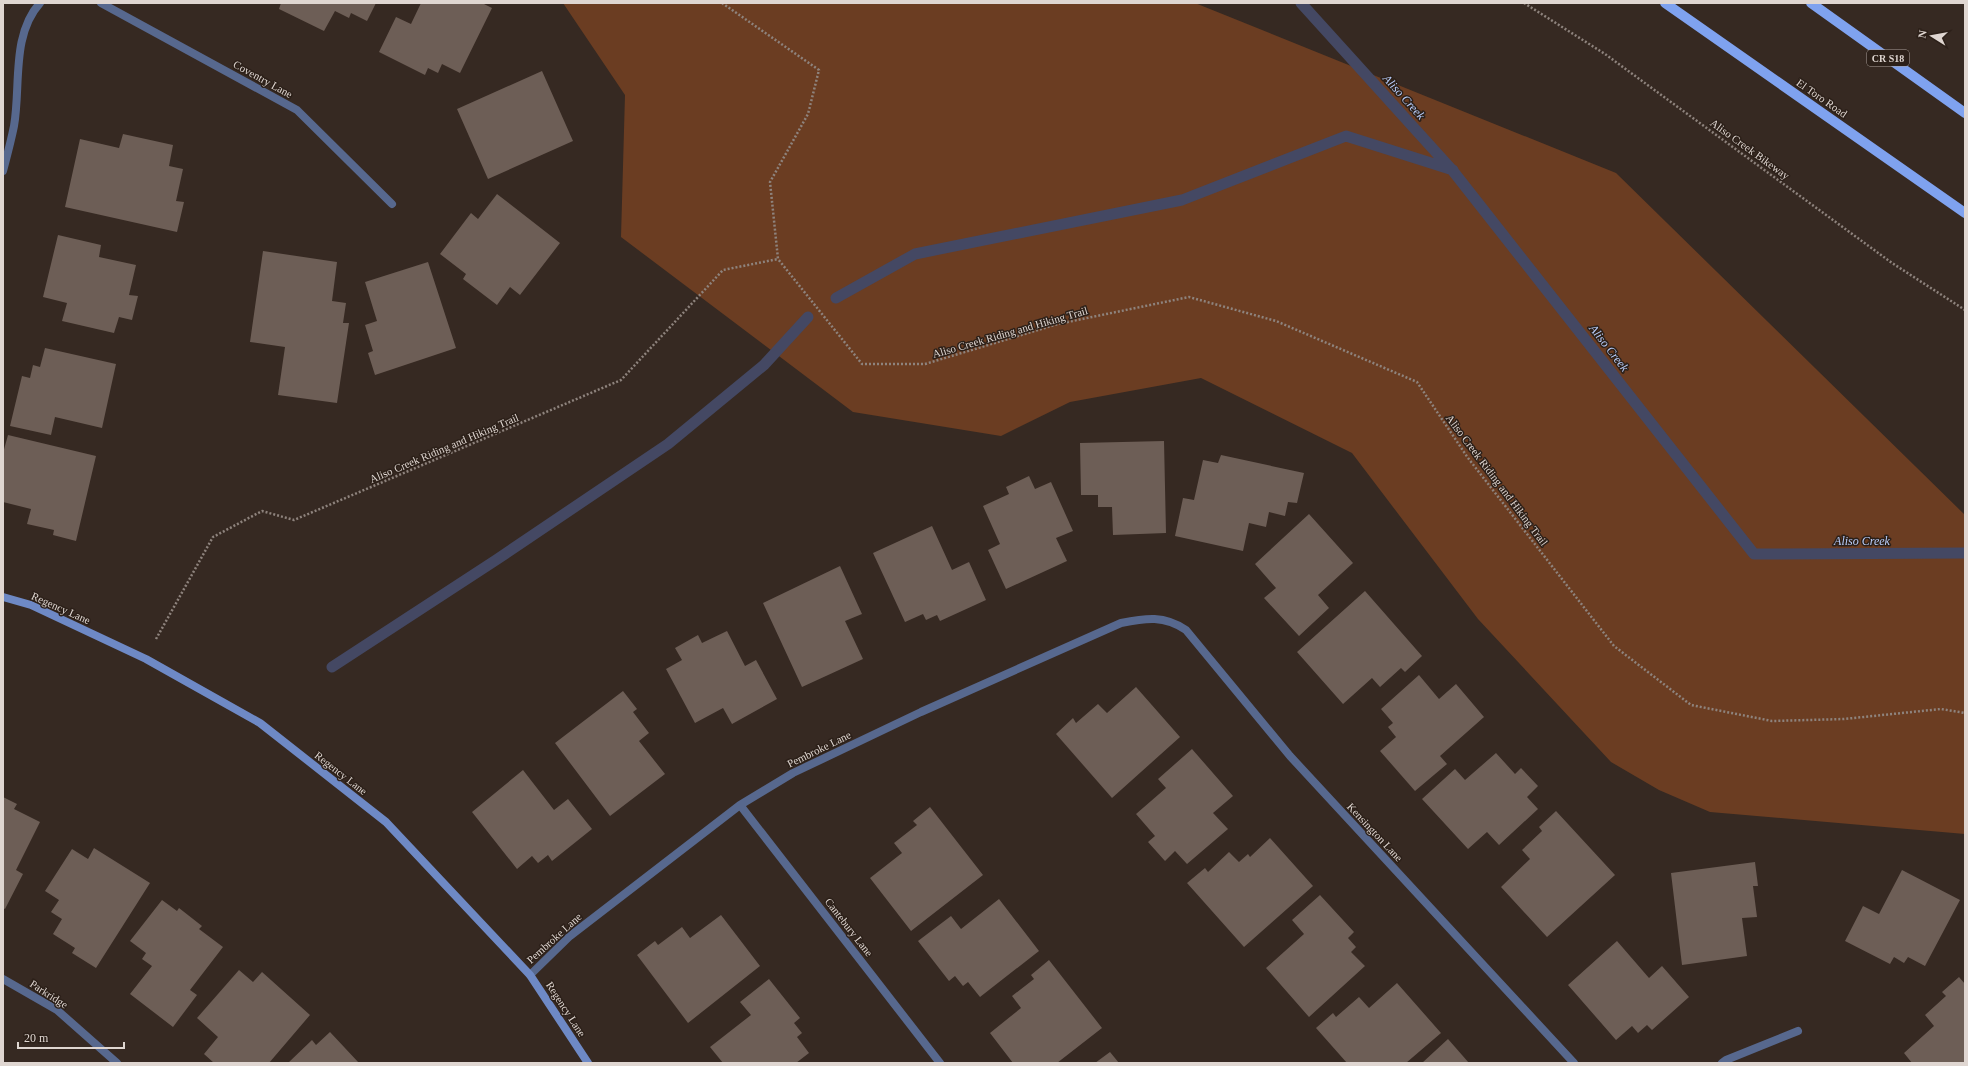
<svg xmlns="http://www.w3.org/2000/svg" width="1968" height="1066" viewBox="0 0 1968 1066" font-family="Georgia,serif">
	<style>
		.green { fill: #6b3d22 }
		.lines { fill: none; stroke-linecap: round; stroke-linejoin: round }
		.stream { stroke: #444863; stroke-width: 11 }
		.building { fill: #6d5e56 }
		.path { stroke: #8e837d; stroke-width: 2.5; stroke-dasharray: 2 2; stroke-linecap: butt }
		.street { stroke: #57688e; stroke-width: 8 }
		.secondary { stroke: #6e89c5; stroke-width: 8 }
		.primary { stroke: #7fa2ef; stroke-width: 10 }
		.labels { text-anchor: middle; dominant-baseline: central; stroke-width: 3; stroke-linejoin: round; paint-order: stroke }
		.shield { fill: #2c2019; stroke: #a99f9a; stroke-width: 1 }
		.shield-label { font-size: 10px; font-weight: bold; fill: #dfd6d1 }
		.street-label { font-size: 11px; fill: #dfd6d1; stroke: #2c2019 }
		.water-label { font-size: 12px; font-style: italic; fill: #b9cefb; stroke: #2c2019 }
	</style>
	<rect width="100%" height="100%" fill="#362922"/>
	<path class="green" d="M563,3H1195L1616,173L1965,515V834L1710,812L1659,790L1611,762L1478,619L1352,453L1201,378L1070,402L1001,436L853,412L621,237L625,95Z"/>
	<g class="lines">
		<path class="stream" d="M1301,3L1453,171L1754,554L1965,553
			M836,298L915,254L1182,200L1346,136L1453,170
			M332,667L496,560L668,444L764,365L808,317"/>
	</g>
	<path class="building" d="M281,3H376L367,21L351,13L349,18L335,11L324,31L279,9Z
		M421,3H482L492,8L460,73L442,64L438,73L428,68L425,75L379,52L396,17L411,24Z
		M542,71L573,141L488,179L457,109Z
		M123,134L173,145L169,166L183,169L176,201L184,202L177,232L65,207L80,139L119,148Z
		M497,194L560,243L520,295L510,287L497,305L463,279L466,274L440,254L471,213L478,219Z
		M58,235L101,245L99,257L136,265L129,295L138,296L132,320L119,317L114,333L62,321L67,303L43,297Z
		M263,251L337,262L332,301L346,303L343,323H349L337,403L278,395L285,347L250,342Z
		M428,262L456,348L375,375L368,353L373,351L365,325L377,321L365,282Z
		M45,348L116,364L102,428L55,417L51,435L10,426L22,376L30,378L33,365L40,367Z
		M8,435L96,456L76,541L53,535L54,530L27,524L31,509L3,502V453Z
		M1164,441L1166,533L1113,535L1112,507H1098V495H1081L1080,443Z
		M1221,455L1304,473L1297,503L1288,502L1285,516L1269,512L1266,527L1249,523L1243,551L1175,536L1183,498L1194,500L1203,460L1218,463Z
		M1029,476L1035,489L1051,482L1073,531L1056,538L1067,561L1006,589L988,550L1000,544L983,506L1009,494L1006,487Z
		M1309,514L1353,563L1318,595L1329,608L1299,636L1264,598L1276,588L1255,564Z
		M932,526L952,570L969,562L986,600L940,621L937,615L926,620L923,614L905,622L873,553Z
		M840,566L862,614L845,621L863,659L802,687L763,603Z
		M1365,591L1422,656L1405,672L1401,668L1380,687L1372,678L1343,704L1297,652Z
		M727,631L745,666L756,660L777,699L732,724L723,708L695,723L666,669L682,660L675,648L698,635L702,643Z
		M1419,675L1439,699L1456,684L1484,717L1440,756L1447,764L1415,791L1380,751L1396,737L1388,727L1393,723L1381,709Z
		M1136,687L1180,737L1112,798L1056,734L1073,718L1076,723L1098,704L1107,713Z
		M623,691L637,709L633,712L649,733L639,741L665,774L610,816L555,743Z
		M1192,749L1233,796L1213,813L1228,829L1187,864L1175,851L1165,861L1148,842L1155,836L1136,814L1166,788L1158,779Z
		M1496,753L1515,774L1521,768L1538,786L1527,797L1538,809L1499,845L1487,832L1468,849L1422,799L1455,769L1465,780Z
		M523,770L554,810L568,799L592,829L552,861L548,855L538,863L532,856L517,869L472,812Z
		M3,797L17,804L14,809L40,822L16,870L23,874L5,909L3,908Z
		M930,807L983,875L911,931L870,878L902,853L894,843L917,825L913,821Z
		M1556,811L1615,875L1547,937L1501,887L1530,859L1522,850L1542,831L1539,827Z
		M1270,838L1313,886L1244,947L1187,883L1205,868L1208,872L1229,852L1239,862L1248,854L1250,857Z
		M94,848L150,883L96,968L72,953L75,948L53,934L62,919L51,912L59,900L45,891L72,849L88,859Z
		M1755,862L1758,886H1753L1757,917L1742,918L1747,956L1682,965L1671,873Z
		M1902,870L1960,900L1925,966L1908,957L1904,963L1894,957L1890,964L1845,941L1863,906L1879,914Z
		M1320,895L1354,932L1348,938L1356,947L1351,952L1365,966L1309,1017L1266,968L1304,934L1292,920Z
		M999,899L1039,951L980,997L968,982L963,986L955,976L949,981L918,941L951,916L961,929Z
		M162,900L177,911L179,908L202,926L199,929L223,947L190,990L197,995L173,1027L130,994L152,966L142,959L146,953L130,941Z
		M721,915L760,966L688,1023L637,955L655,941L658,945L682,927L690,938Z
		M1617,941L1649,978L1662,966L1689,997L1652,1030L1647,1025L1638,1033L1632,1026L1616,1040L1568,985Z
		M1049,960L1102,1028L1057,1063H1013L990,1033L1021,1008L1012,996L1034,979L1031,975Z
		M239,970L253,982L262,972L310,1015L269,1063H214L204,1054L218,1037L197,1018Z
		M1959,977L1965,984V1063H1912L1904,1053L1934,1026L1925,1015L1946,996L1942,992Z
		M769,979L800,1018L794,1023L802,1033L797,1037L809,1053L796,1063H723L710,1047L751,1015L740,1002Z
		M1397,983L1441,1033L1406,1063H1347L1316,1028L1333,1013L1336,1017L1359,997L1369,1008Z
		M330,1032L359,1063H288L312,1040L316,1045Z
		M1448,1039L1469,1063H1422Z
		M1110,1052L1119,1063H1095Z"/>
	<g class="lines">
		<path class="path" d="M722,3L819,70L808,114L770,182L778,259L862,364H925L1058,324L1189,297L1276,321L1417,382L1468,458L1614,646L1691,705L1772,721L1844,719L1941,709L1965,713
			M1524,3L1605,54L1892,263L1965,310
			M156,639L213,537L262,511L294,520L621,380L723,270L778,259"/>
		<path class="street" d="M101,3L297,110L392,204
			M3,171C7,156 11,141 14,126C21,87 11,35 40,3
			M740,805L940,1063
			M530,975L570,936L740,805L793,773L921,712L1121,623C1146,618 1164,615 1186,630L1290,756L1574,1063
			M3,979L57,1010L117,1063
			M1722,1063L1726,1060L1798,1031"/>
		<path class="secondary" d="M3,597L31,605L146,659L260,723L386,822L530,975L588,1063"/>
		<path class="primary" d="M1665,3L1965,213
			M1811,3L1965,113"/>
	</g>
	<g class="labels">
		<rect class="shield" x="1867" y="50" width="42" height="16" rx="3"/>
		<g class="shield-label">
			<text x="1888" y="58">CR S18</text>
		</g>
		<g class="street-label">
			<text transform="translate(263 79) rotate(29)">Coventry Lane</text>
			<text transform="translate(1822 98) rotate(35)">El Toro Road</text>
			<text transform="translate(1750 149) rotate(36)">Aliso Creek Bikeway</text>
			<text transform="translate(1010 332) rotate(-16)">Aliso Creek Riding and Hiking Trail</text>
			<text transform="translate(444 448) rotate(-23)">Aliso Creek Riding and Hiking Trail</text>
			<text transform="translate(1497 480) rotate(53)">Aliso Creek Riding and Hiking Trail</text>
			<text transform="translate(61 608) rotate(24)">Regency Lane</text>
			<text transform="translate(819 749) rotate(-26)">Pembroke Lane</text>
			<text transform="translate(341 773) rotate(38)">Regency Lane</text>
			<text transform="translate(1375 832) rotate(47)">Kensington Lane</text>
			<text transform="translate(849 927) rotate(52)">Cantebury Lane</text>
			<text transform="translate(554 938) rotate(-42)">Pembroke Lane</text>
			<text transform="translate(49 994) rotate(33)">Parkridge</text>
			<text transform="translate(566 1009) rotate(57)">Regency Lane</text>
		</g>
		<g class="water-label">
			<text transform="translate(1404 97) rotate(48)">Aliso Creek</text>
			<text transform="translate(1609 348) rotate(52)">Aliso Creek</text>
			<text x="1862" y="541">Aliso Creek</text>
		</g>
	</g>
	<rect width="1968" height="1066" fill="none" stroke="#dfd6d1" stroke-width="8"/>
	<g transform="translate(1932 36) rotate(281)" stroke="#2c2019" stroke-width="3" paint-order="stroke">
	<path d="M0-3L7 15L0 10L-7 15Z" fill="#dfd6d1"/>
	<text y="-6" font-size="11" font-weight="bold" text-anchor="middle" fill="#dfd6d1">N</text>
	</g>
	<path d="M18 1042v6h106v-6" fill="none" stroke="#dfd6d1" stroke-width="2"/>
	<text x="24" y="1042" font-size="12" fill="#dfd6d1" stroke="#2c2019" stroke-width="3" paint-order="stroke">20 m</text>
</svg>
